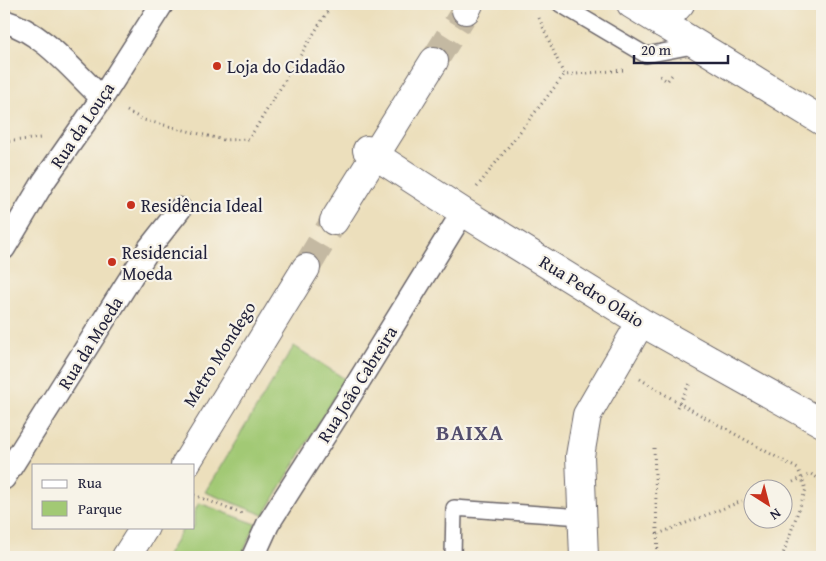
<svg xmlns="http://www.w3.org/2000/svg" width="826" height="561" viewBox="0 0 826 561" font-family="'Gentium Book Plus',serif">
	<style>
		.green { fill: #a2c974; stroke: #627658 }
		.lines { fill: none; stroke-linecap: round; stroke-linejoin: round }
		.minor-tunnel { stroke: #c4b9a2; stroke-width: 28; stroke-dasharray: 28 14; stroke-linecap: butt }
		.service-casing { stroke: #696468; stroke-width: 18 }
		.pedestrian-casing { stroke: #696468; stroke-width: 25 }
		.minor-casing { stroke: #696468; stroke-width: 30 }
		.secondary-casing { stroke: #696468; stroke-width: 30 }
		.path { stroke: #696468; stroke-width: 3; stroke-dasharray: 1 4; stroke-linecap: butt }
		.service { stroke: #fff; stroke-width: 15 }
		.pedestrian { stroke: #fff; stroke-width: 22 }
		.minor { stroke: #fff; stroke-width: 28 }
		.secondary { stroke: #fff; stroke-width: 28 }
		.poi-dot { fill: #c8321e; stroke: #f7f3e8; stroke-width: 2 }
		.labels { text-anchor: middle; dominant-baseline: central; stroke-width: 4.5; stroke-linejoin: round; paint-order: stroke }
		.poi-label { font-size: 18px; fill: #22223b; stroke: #f7f3e8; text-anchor: start }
		.street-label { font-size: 18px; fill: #22223b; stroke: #f7f3e8 }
		.district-label { font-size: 22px; font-weight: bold; letter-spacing: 1px; fill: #534e6d; stroke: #f7f3e8 }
	</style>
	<rect width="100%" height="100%" fill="#f7f3e8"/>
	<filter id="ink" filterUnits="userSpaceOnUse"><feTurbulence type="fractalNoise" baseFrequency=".02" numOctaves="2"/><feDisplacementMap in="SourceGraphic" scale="10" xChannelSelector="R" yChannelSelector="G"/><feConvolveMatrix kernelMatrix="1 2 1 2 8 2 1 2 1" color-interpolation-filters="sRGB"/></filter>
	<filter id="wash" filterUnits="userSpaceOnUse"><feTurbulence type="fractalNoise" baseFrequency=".0096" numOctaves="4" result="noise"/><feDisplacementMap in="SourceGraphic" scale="20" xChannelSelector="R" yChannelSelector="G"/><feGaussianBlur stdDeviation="1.12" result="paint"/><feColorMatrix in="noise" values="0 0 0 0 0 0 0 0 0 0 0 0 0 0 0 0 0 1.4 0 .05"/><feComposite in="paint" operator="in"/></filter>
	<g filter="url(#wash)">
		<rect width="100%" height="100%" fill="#ecdfbc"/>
		<path class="green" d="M294,346L345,379L264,515L205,492Z
			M199,503L256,524L241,557H166L184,527H194V512Z"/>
	</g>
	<g filter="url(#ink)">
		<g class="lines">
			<path class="minor-tunnel" d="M434,61L466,10
				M306,268L334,221"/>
			<g class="service-casing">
				<path id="service" d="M560,4L646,55L698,45
					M453,557L454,508L582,517"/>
			</g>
			<g class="pedestrian-casing">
				<path id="pedestrian" d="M4,21C44,33 72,70 102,98
					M4,248L44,181L102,98L162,4
					M4,478L150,247L180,209
					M253,557L268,524L349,397L463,212"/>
			</g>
			<g class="minor-casing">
				<path id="minor" d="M466,10L469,4
					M662,23L680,4
					M367,150L463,212L641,322L822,423
					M334,221L434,61
					M185,465L306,268
					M126,557L145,527
					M584,557L580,456L587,415L641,322"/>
			</g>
			<g class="secondary-casing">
				<path id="secondary" d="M631,4L822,121"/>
			</g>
			<path class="path" d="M539,18L564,75
				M660,76L667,81L672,75
				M127,111L144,120L224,140L249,139L332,4
				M4,142L40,138
				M477,187L564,75L624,70
				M640,379L679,403L798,469L806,489L782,557
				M677,407L690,383
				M654,448L658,557
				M793,482L811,474L819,479L822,491
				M194,495L242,514
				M658,534L742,501"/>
			<use href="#service" class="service"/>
			<use href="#pedestrian" class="pedestrian"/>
			<use href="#minor" class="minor"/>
			<use href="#secondary" class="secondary"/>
		</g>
	</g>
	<g class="poi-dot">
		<circle cx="217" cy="66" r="5"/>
		<circle cx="131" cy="205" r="5"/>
		<circle cx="112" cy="262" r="5"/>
	</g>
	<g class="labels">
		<g class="poi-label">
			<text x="227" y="66">Loja do Cidadão</text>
			<text x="141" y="205">Residência Ideal</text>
			<text x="122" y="252">Residencial<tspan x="122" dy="21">Moeda</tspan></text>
		</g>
		<g class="street-label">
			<text transform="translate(82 125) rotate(-56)">Rua da Louça</text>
			<text transform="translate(592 291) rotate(32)">Rua Pedro Olaio</text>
			<text transform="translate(90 343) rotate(-58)">Rua da Moeda</text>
			<text transform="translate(219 354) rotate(-58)">Metro Mondego</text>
			<text transform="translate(357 384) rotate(-58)">Rua João Cabreira</text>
		</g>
		<g class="district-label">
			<text x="470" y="432">BAIXA</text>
		</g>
	</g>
	<rect width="826" height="561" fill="none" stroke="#f7f3e8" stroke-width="20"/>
	<rect x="32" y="464" width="162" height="65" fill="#f7f3e8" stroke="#a29fa3"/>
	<rect x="42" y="480" width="25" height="8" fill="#ffffff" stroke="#a29fa3"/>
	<text x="78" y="488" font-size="15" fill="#22223b">Rua</text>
	<rect x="42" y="501" width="25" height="15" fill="#a2c974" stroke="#a29fa3"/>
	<text x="78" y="514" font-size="15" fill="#22223b">Parque</text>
	<g transform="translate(768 504) rotate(144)"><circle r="24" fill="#f7f3e8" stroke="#a29fa3"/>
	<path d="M0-4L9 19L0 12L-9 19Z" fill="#c8321e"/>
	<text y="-8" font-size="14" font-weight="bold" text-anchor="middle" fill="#22223b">N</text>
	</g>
	<path d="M634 55v8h94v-8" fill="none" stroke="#22223b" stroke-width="2.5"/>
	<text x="641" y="55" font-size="15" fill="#22223b" stroke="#f7f3e8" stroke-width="4" paint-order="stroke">20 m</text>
</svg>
